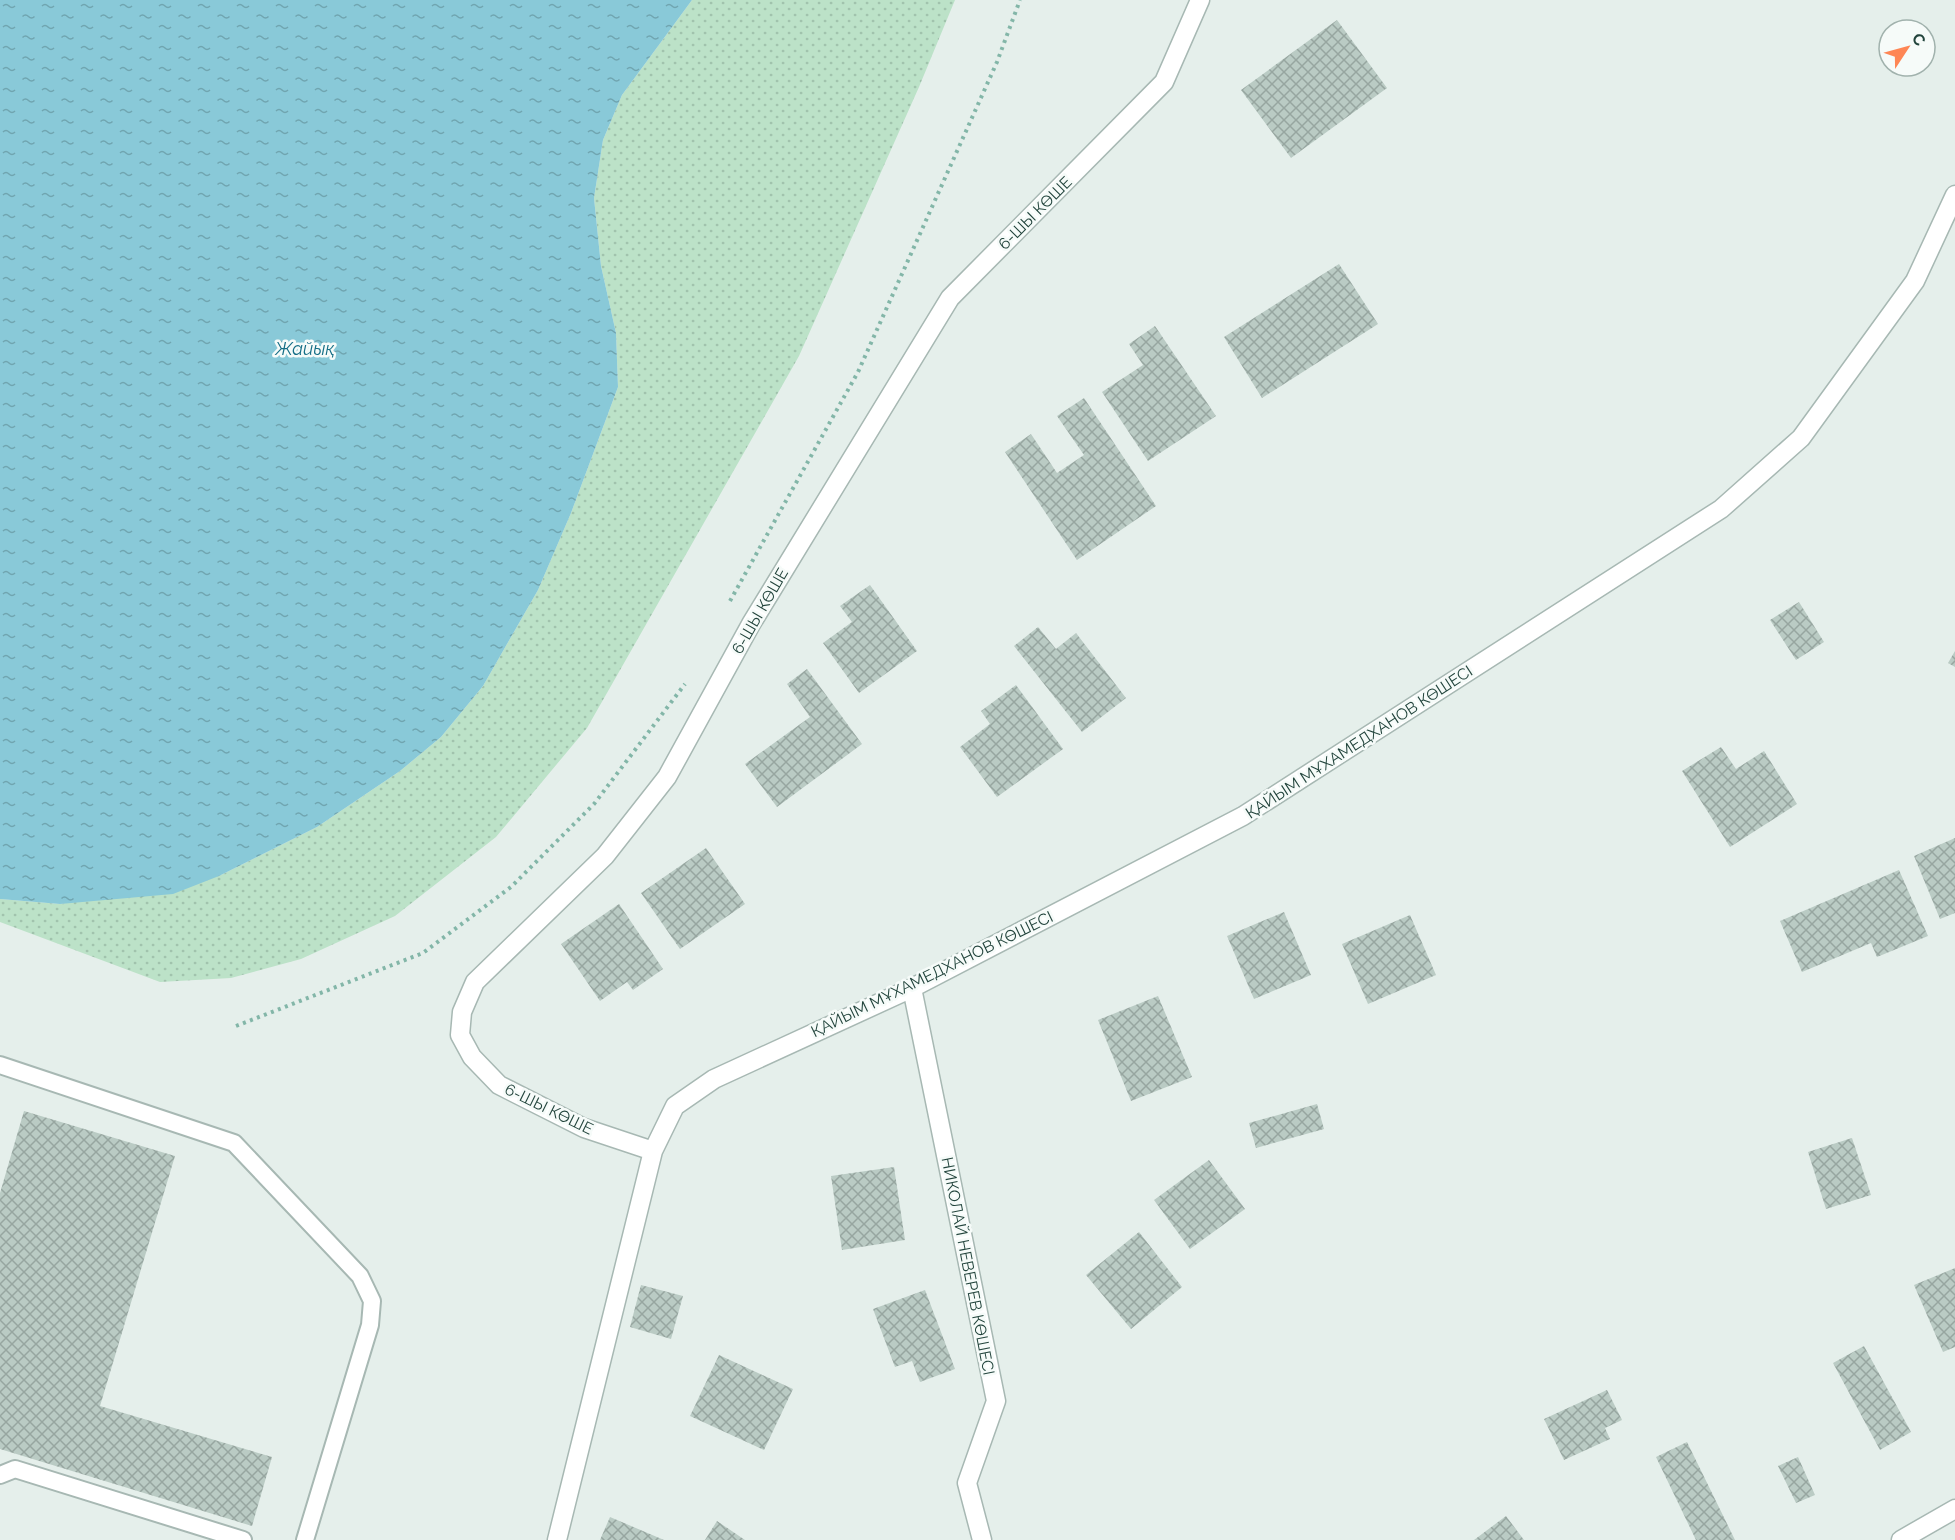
<svg xmlns="http://www.w3.org/2000/svg" width="1955" height="1540" viewBox="0 0 1955 1540" font-family="Raleway,sans-serif">
	<style>
		.grass { fill: url(#grass-dots) }
		.water { fill: url(#water-ripples) }
		.building { fill: url(#building-cross-hatch) }
		.lines { fill: none; stroke-linecap: round; stroke-linejoin: round }
		.lane-casing { stroke: #a7b8b3; stroke-width: 20 }
		.street-casing { stroke: #a7b8b3; stroke-width: 21 }
		.path { stroke: #83b6a8; stroke-width: 4; stroke-dasharray: 3 4.5; stroke-linecap: butt }
		.lane { stroke: #fff; stroke-width: 16 }
		.street { stroke: #fff; stroke-width: 18 }
		.labels { text-anchor: middle; dominant-baseline: central; stroke-width: 5; stroke-linejoin: round; paint-order: stroke }
		.street-label { font-size: 16px; fill: #22443c; stroke: #f6fbf9 }
		.water-label { font-size: 18px; font-style: italic; fill: #156e86; stroke: #f6fbf9 }
	</style>
	<defs>
		<pattern id="grass-dots" width="8" height="8" patternUnits="userSpaceOnUse" patternTransform="scale(1.5)"><rect width="8" height="8" fill="#bce2c8"/><path d="M2 2h.1M6 6h.1" fill="none" stroke="#a1c3ad" stroke-width="1.8" stroke-linecap="round"/></pattern>
		<pattern id="water-ripples" width="26" height="14" patternUnits="userSpaceOnUse" patternTransform="scale(1.5)"><rect width="26" height="14" fill="#89c9d8"/><path d="M2 4q2-2 4 0t4 0M15 11q2-2 4 0t4 0" fill="none" stroke="#70a5b0"/></pattern>
		<pattern id="building-cross-hatch" width="8" height="8" patternUnits="userSpaceOnUse" patternTransform="scale(1.5)"><rect width="8" height="8" fill="#bacbc4"/><path d="M0 0l8 8M0 8l8-8" fill="none" stroke="#97a6a0"/></pattern>
	</defs>
	<rect width="100%" height="100%" fill="#e5efeb"/>
	<path class="grass" d="M692,0H955L919,87L799,356L587,728L496,837L395,916L301,959L231,978L160,982L0,922V899L60,904L219,876L317,827L400,771L441,737L483,686L538,590L571,513L618,387L616,333L601,266L594,198L603,140L622,95Z"/>
	<path class="water" d="M0,0H692L622,95L603,140L594,198L601,266L616,333L618,387L571,513L538,590L483,686L441,737L400,771L317,827L219,876L173,894L60,904L0,899Z"/>
	<path class="building" d="M1337,20L1387,88L1291,158L1241,90Z
		M1339,264L1378,324L1262,398L1224,337Z
		M1155,326L1216,416L1148,461L1102,392L1143,365L1129,344Z
		M1084,398L1156,506L1077,560L1005,452L1031,434L1057,473L1084,455L1057,416Z
		M870,585L917,651L859,693L823,643L852,622L840,606Z
		M1799,602L1824,642L1796,660L1770,620Z
		M1038,627L1056,649L1076,633L1126,698L1082,732L1014,646Z
		M1955,651V667L1948,663Z
		M807,669L862,744L777,807L745,764L810,717L787,684Z
		M1016,685L1063,749L997,797L960,747L990,724L981,711Z
		M1721,747L1736,769L1764,751L1797,804L1730,847L1682,771Z
		M1955,838V913L1940,919L1914,856Z
		M706,848L745,904L680,949L641,893Z
		M1899,870L1928,936L1877,957L1871,943L1802,972L1780,921Z
		M619,904L663,969L633,990L627,982L600,1001L561,944Z
		M1284,912L1311,975L1254,999L1227,936Z
		M1410,915L1436,975L1368,1004L1342,944Z
		M1158,996L1192,1077L1131,1101L1098,1020Z
		M1317,1104L1324,1129L1256,1148L1249,1123Z
		M24,1111L175,1156L100,1406L272,1457L252,1526L0,1449V1193Z
		M1852,1138L1871,1195L1826,1209L1808,1152Z
		M1209,1160L1245,1209L1190,1249L1154,1200Z
		M894,1167L905,1240L842,1250L831,1176Z
		M1139,1232L1182,1287L1131,1329L1086,1275Z
		M1955,1268V1347L1943,1352L1914,1285Z
		M641,1285L683,1296L671,1339L630,1327Z
		M925,1290L955,1369L920,1382L912,1361L895,1367L873,1309Z
		M1864,1346L1911,1432L1880,1450L1833,1363Z
		M719,1355L793,1389L764,1450L690,1416Z
		M1607,1390L1622,1420L1605,1428L1610,1439L1564,1460L1544,1419Z
		M1687,1442L1735,1540H1696L1656,1457Z
		M1798,1457L1815,1495L1796,1503L1778,1466Z
		M1506,1516L1524,1540H1474Z
		M610,1517L664,1540H600Z
		M717,1521L745,1540H705Z"/>
	<g class="lines">
		<g class="lane-casing">
			<path id="lane" d="M0,1065L234,1143L360,1276L372,1301L370,1325L305,1540
				M0,1475L15,1469L243,1540"/>
		</g>
		<g class="street-casing">
			<path id="street" d="M912,988L996,1401L967,1483L982,1540
				M653,1151L584,1128L499,1085L472,1057L460,1035L462,1012L475,982L605,856L667,777L751,624L950,298L1164,82L1200,0
				M557,1540L653,1151L675,1106L714,1079L912,988L1243,816L1721,509L1801,438L1915,281L1955,195
				M1901,1540L1955,1509"/>
		</g>
		<path class="path" d="M730,601L858,372L997,62L1020,0
			M236,1026L423,953L511,887L594,804L685,684"/>
		<use href="#lane" class="lane"/>
		<use href="#street" class="street"/>
	</g>
	<g class="labels">
		<g class="street-label">
			<text transform="translate(1035 213) rotate(-45)">6-ШЫ КӨШЕ</text>
			<text transform="translate(760 611) rotate(-60)">6-ШЫ КӨШЕ</text>
			<text transform="translate(1359 742) rotate(-33)">ҚАЙЫМ МҰХАМЕДХАНОВ КӨШЕСI</text>
			<text transform="translate(932 974) rotate(-26)">ҚАЙЫМ МҰХАМЕДХАНОВ КӨШЕСI</text>
			<text transform="translate(549 1109) rotate(26)">6-ШЫ КӨШЕ</text>
			<text transform="translate(968 1266) rotate(79)">НИКОЛАЙ НЕВЕРЕВ КӨШЕСІ</text>
		</g>
		<g class="water-label">
			<text x="305" y="348">Жайық</text>
		</g>
	</g>
	<g transform="translate(1907 48) rotate(54)"><circle r="28" fill="#f6fbf9" stroke="#a1b2ad" stroke-width="1.5"/>
	<path d="M0-4.5L10 22L0 15L-10 22Z" fill="#fe8655"/>
	<text y="-9" font-size="16" font-weight="bold" text-anchor="middle" fill="#22443c">С</text>
	</g>
</svg>
